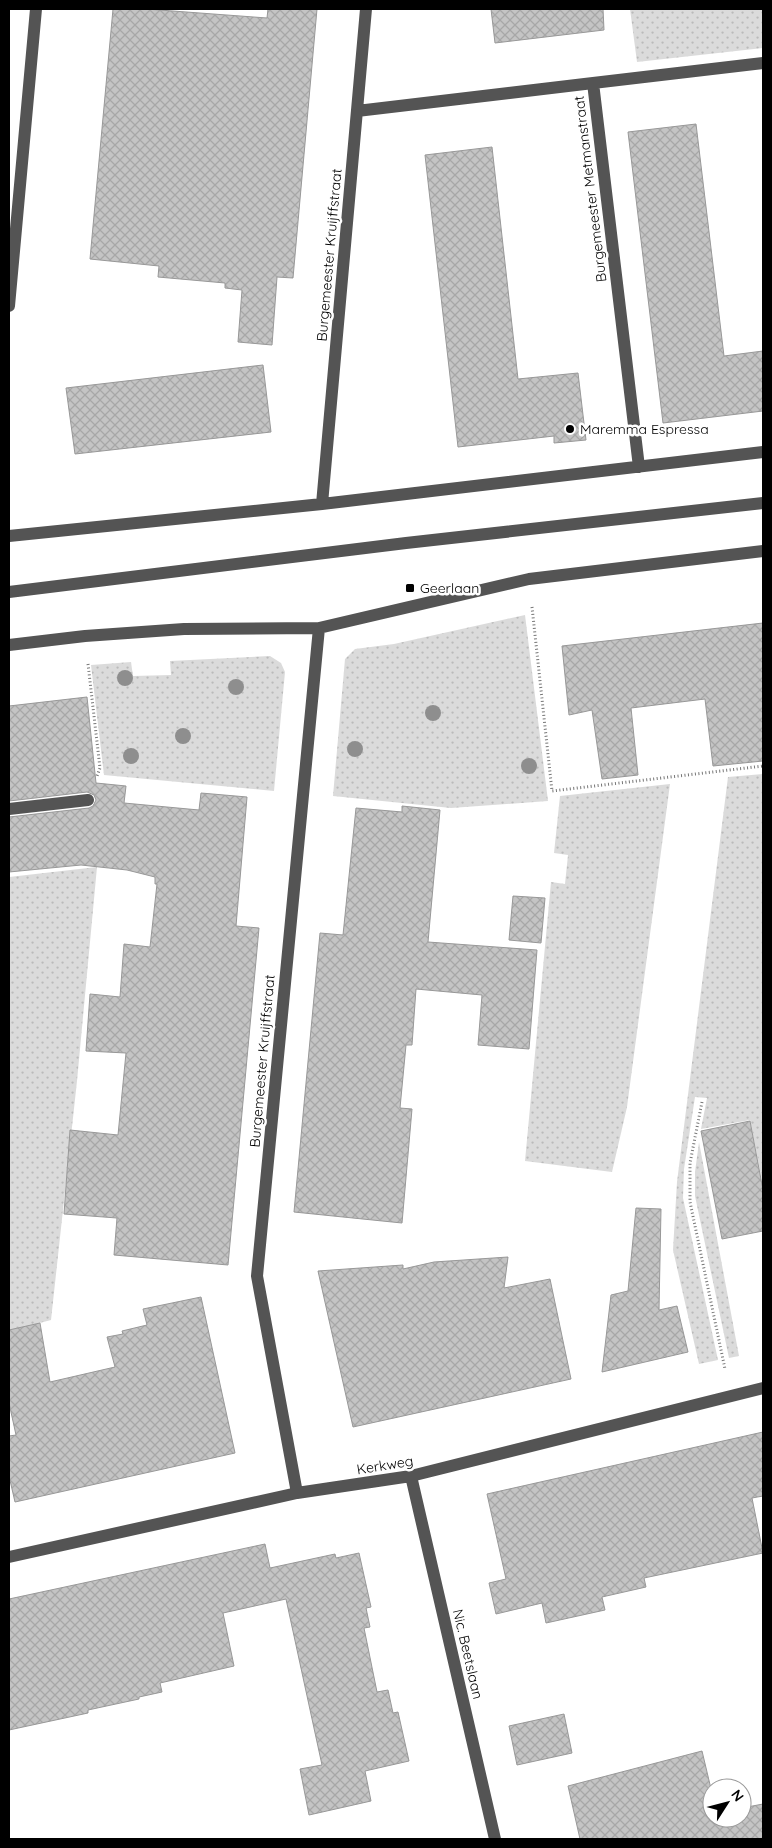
<svg xmlns="http://www.w3.org/2000/svg" width="772" height="1848" viewBox="0 0 772 1848" font-family="Quicksand,sans-serif">
	<style>
		.grass { fill: url(#grass-dots) }
		.building { fill: url(#building-cross-hatch); stroke: #989898 }
		.lines { fill: none; stroke-linecap: round; stroke-linejoin: round }
		.path { stroke: #767676; stroke-width: 3; stroke-dasharray: 1 2.5; stroke-linecap: butt }
		.minor { stroke: #545454; stroke-width: 12 }
		.tree { fill: #8e8e8e }
		.poi-dot { fill: #000; stroke: #fff; stroke-width: 2 }
		.labels { text-anchor: middle; dominant-baseline: central; stroke-width: 5; stroke-linejoin: round; paint-order: stroke }
		.street-label { font-size: 14px; fill: #000; stroke: #fff }
		.poi-label { font-size: 14px; fill: #000; stroke: #fff; text-anchor: start }
	</style>
	<defs>
		<pattern id="grass-dots" width="8" height="8" patternUnits="userSpaceOnUse" patternTransform="scale(1.25)"><rect width="8" height="8" fill="#dbdbdb"/><path d="M2 2h.1M6 6h.1" fill="none" stroke="#bababa" stroke-width="1.8" stroke-linecap="round"/></pattern>
		<pattern id="building-cross-hatch" width="8" height="8" patternUnits="userSpaceOnUse" patternTransform="scale(1.25)"><rect width="8" height="8" fill="#c4c4c4"/><path d="M0 0l8 8M0 8l8-8" fill="none" stroke="#a7a7a7"/></pattern>
	</defs>
	<rect width="100%" height="100%" fill="#fff"/>
	<path class="grass" d="M630,9H763V48L637,62Z
		M525,615L548,801L451,808L333,796L345,659L355,649L394,644Z
		M270,656L281,663L285,672L274,791L104,775L91,665L131,662L133,676L171,675L170,661Z
		M763,774V1186L750,1120L701,1129L707,1098L695,1097L684,1169L683,1198L718,1360L699,1364L673,1250L677,1182L728,777Z
		M670,784L627,1107L612,1172L525,1161L551,882L565,884L568,855L554,853L560,796Z
		M97,867L77,1081L51,1320L9,1331V877Z
		M699,1142L739,1356L729,1358L695,1196V1172Z"/>
	<path class="building" d="M113,9H146L267,18L268,9H317L293,278L277,277L272,345L238,342L242,290L225,288V283L158,277L159,266L90,259Z
		M491,9H603L604,30L495,43Z
		M696,124L724,356L763,351V411L663,423L628,132Z
		M492,147L518,379L578,373L586,440L554,443V436L458,447L425,155Z
		M263,365L271,432L75,454L66,388Z
		M763,623V761L713,766L705,699L631,708L638,775L602,779L592,710L569,715L562,646Z
		M87,697L96,783L126,786L124,803L199,810L201,793L247,797L236,926L259,928L228,1265L114,1255L117,1218L64,1214L70,1130L118,1135L126,1053L86,1051L90,994L120,997L124,944L150,947L157,884H155V877L127,870L81,865L9,872V817L89,808L93,806L96,800L94,795L87,792L9,801V706Z
		M402,806L440,810L428,942L537,950L529,1049L478,1045L482,995L416,989L412,1045H406L400,1108L412,1109L402,1223L294,1212L320,933L343,935L356,808L402,812Z
		M513,896L545,898L541,943L509,940Z
		M750,1121L763,1190V1231L722,1239L701,1131Z
		M636,1208L661,1209L659,1310L677,1306L688,1352L602,1372L611,1295L628,1291Z
		M508,1257L504,1288L550,1279L571,1379L353,1427L318,1271L403,1265V1269L434,1262Z
		M201,1297L235,1453L15,1502L9,1476V1436L16,1435L9,1403V1330L40,1323L50,1382L115,1367L107,1337L123,1334L122,1331L147,1325L143,1309Z
		M763,1432V1496L752,1498L763,1553L644,1578L646,1587L602,1597L605,1610L546,1623L542,1603L496,1614L489,1583L506,1579L487,1494Z
		M265,1544L270,1568L335,1554L336,1558L359,1553L371,1607L366,1608L370,1627L364,1628L377,1692L388,1690L393,1713L398,1712L409,1761L365,1771L371,1801L309,1815L300,1769L322,1765L286,1599L223,1613L234,1666L160,1683L162,1692L139,1697V1699L88,1710V1713L9,1730V1599Z
		M564,1714L572,1753L517,1765L509,1726Z
		M702,1751L712,1793V1818H742V1808L763,1804V1839H580L568,1786Z"/>
	<g class="lines">
		<path class="path" d="M532,607L552,791L763,766
			M88,664L100,768L97,776
			M702,1102L690,1163V1202L725,1369"/>
		<path class="minor" d="M593,83L763,63
			M357,111L593,83L639,467
			M9,306L36,9
			M322,504L366,9
			M9,536L322,504L763,452
			M9,592L406,543L763,503
			M9,645L85,636L184,629L319,628L529,579L763,551
			M9,809L88,800
			M411,1476L495,1839
			M297,1493L257,1276L319,628
			M9,1557L297,1493L411,1476L763,1388"/>
	</g>
	<g class="tree">
		<circle cx="125" cy="678" r="8"/>
		<circle cx="236" cy="687" r="8"/>
		<circle cx="433" cy="713" r="8"/>
		<circle cx="183" cy="736" r="8"/>
		<circle cx="355" cy="749" r="8"/>
		<circle cx="131" cy="756" r="8"/>
		<circle cx="529" cy="766" r="8"/>
	</g>
	<g class="poi-dot">
		<circle cx="570" cy="429" r="5"/>
		<rect x="405" y="583" width="10" height="10" rx="2.5"/>
	</g>
	<g class="labels">
		<g class="street-label">
			<text transform="translate(590 189) rotate(-97)">Burgemeester Metmanstraat</text>
			<text transform="translate(329 255) rotate(-85)">Burgemeester Kruijffstraat</text>
			<text transform="translate(262 1061) rotate(-85)">Burgemeester Kruijffstraat</text>
			<text transform="translate(385 1465) rotate(-9)">Kerkweg</text>
			<text transform="translate(468 1654) rotate(77)">Nic. Beetslaan</text>
		</g>
		<g class="poi-label">
			<text x="580" y="429">Maremma Espressa</text>
			<text x="420" y="588">Geerlaan</text>
		</g>
	</g>
	<rect width="772" height="1848" fill="none" stroke="#000000" stroke-width="20"/>
	<g transform="translate(727 1803) rotate(54)"><circle r="24" fill="#ffffff" stroke="#999999"/>
	<path d="M0-4L9 19L0 12L-9 19Z" fill="#000000"/>
	<text y="-8" font-size="14" font-weight="bold" text-anchor="middle" fill="#000000">N</text>
	</g>
</svg>
